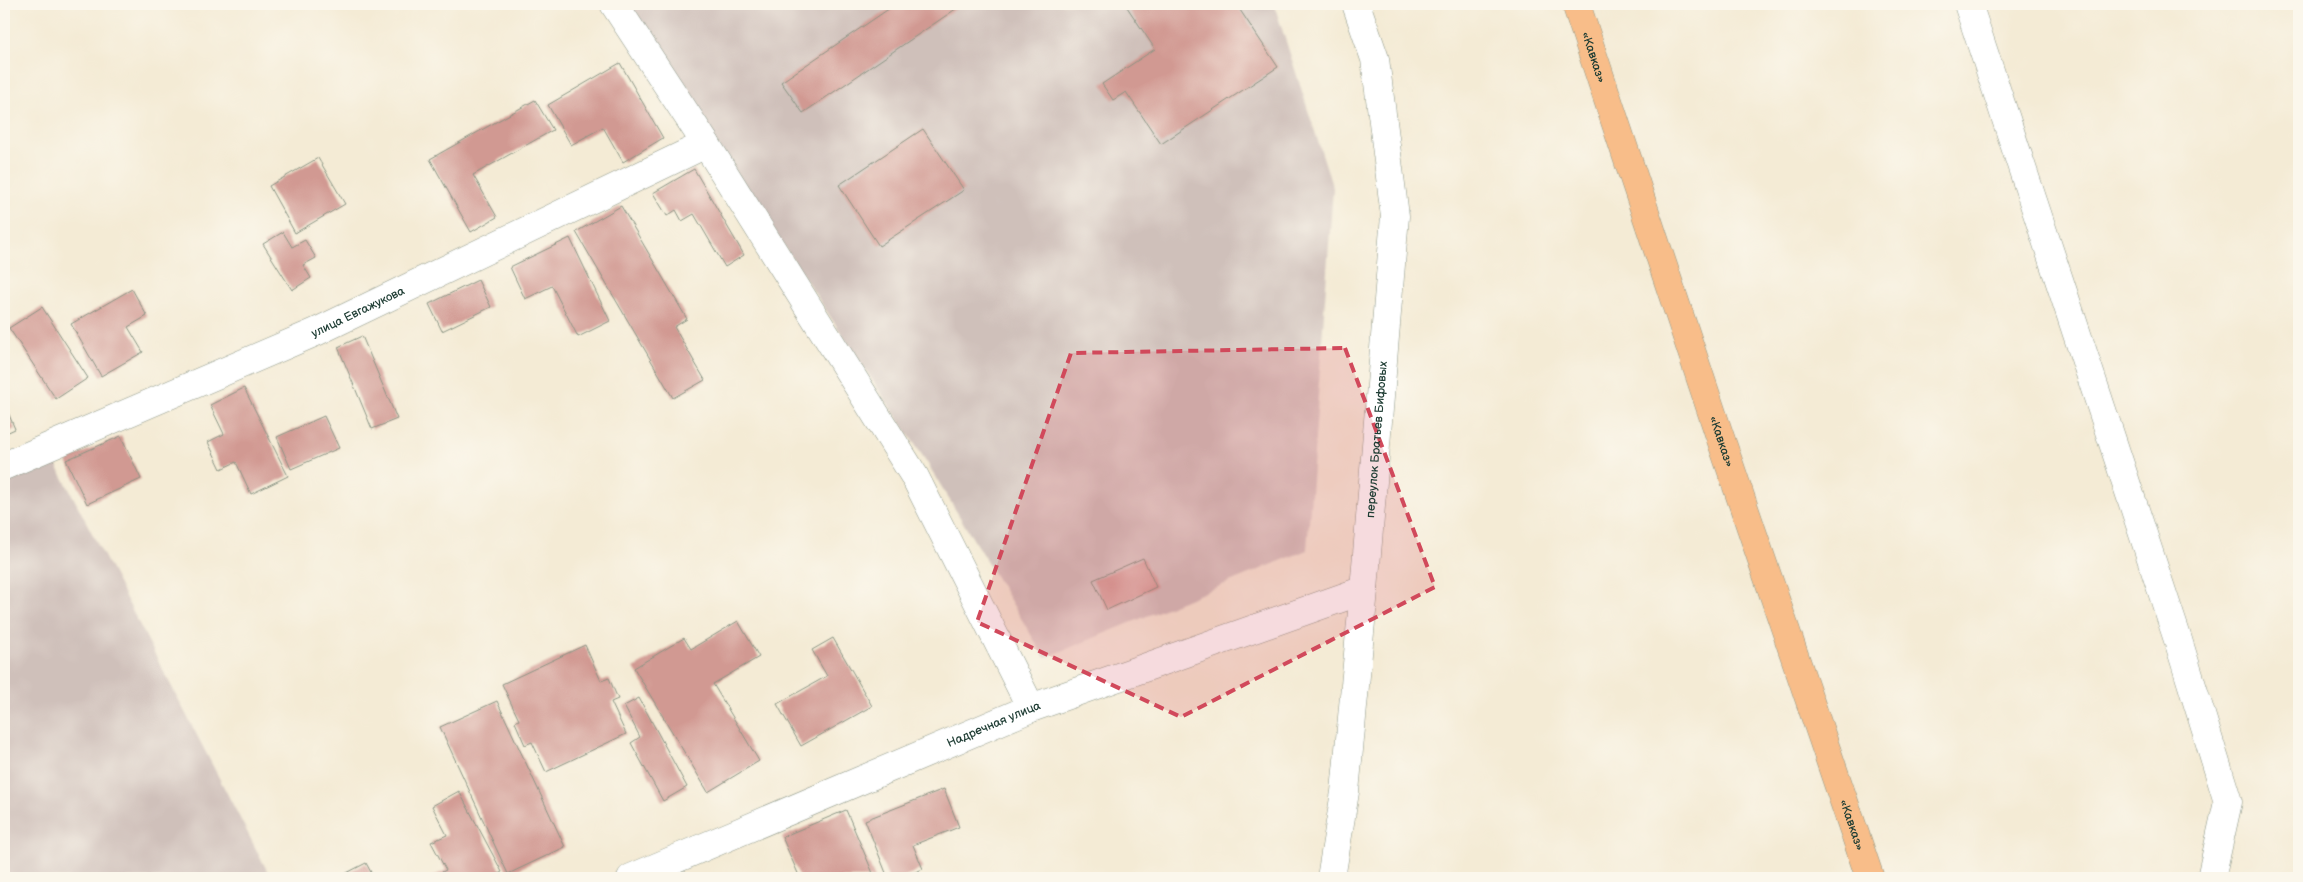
<svg xmlns="http://www.w3.org/2000/svg" width="2303" height="882" viewBox="0 0 2303 882" font-family="'Balsamiq Sans',sans-serif">
	<style>
		.industrial { fill: #cfc0ba }
		.building { fill: #d19992 }
		.lines { fill: none; stroke-linecap: round; stroke-linejoin: round }
		.street-casing { stroke: #8a9484; stroke-width: 29 }
		.highway-casing { stroke: #8a9484; stroke-width: 29 }
		.street { stroke: #fff; stroke-width: 28 }
		.highway { stroke: #f8bd89; stroke-width: 28 }
		.marked { fill: #d1495b; fill-opacity: 0.2; stroke: #d1495b; stroke-width: 4; stroke-dasharray: 10 6; stroke-linejoin: round }
		.labels { text-anchor: middle; dominant-baseline: central; stroke-width: 4; stroke-linejoin: round; paint-order: stroke }
		.street-label { font-size: 12px; fill: #1f3d34; stroke: #fbf7ec }
	</style>
	<rect width="100%" height="100%" fill="#fbf7ec"/>
	<filter id="ink" filterUnits="userSpaceOnUse"><feTurbulence type="fractalNoise" baseFrequency=".02" numOctaves="2"/><feDisplacementMap in="SourceGraphic" scale="10" xChannelSelector="R" yChannelSelector="G"/><feConvolveMatrix kernelMatrix="1 2 1 2 8 2 1 2 1" color-interpolation-filters="sRGB"/></filter>
	<filter id="wash" filterUnits="userSpaceOnUse"><feTurbulence type="fractalNoise" baseFrequency=".0096" numOctaves="4" result="noise"/><feDisplacementMap in="SourceGraphic" scale="20" xChannelSelector="R" yChannelSelector="G"/><feGaussianBlur stdDeviation="1.12" result="paint"/><feColorMatrix in="noise" values="0 0 0 0 0 0 0 0 0 0 0 0 0 0 0 0 0 1.4 0 .05"/><feComposite in="paint" operator="in"/></filter>
	<g filter="url(#wash)">
		<rect width="100%" height="100%" fill="#f4ebd5"/>
		<path class="industrial" d="M623,4H1274L1333,188L1307,550L1045,658L926,461Z
			M53,458L271,878H4V481Z"/>
		<g id="blocks">
			<path class="building" d="M896,4H963L803,113L781,82Z
				M1125,4H1236L1278,67L1161,144L1126,92L1113,100L1102,84L1155,49Z
				M620,63L663,138L623,162L603,127L571,145L548,105Z
				M535,100L553,130L473,175L497,217L471,232L430,159Z
				M923,129L964,190L879,246L839,185Z
				M318,158L345,204L295,233L269,186Z
				M694,169L744,255L725,267L694,214L682,221L676,210L667,216L653,193Z
				M621,206L687,319L674,327L705,380L673,398L576,232Z
				M283,232L292,247L305,240L316,258L303,265L311,278L292,290L263,244Z
				M570,238L610,321L578,337L552,286L525,299L510,267Z
				M478,280L491,307L442,331L429,304Z
				M132,289L147,316L128,327L143,352L101,376L71,324Z
				M42,307L88,378L56,399L9,328Z
				M362,336L397,419L372,429L338,347Z
				M244,388L288,476L251,494L236,462L221,469L208,442L224,434L210,405Z
				M4,403L15,429L4,434Z
				M324,416L339,448L291,469L277,437Z
				M121,436L141,479L87,504L66,460Z
				M1143,558L1156,587L1107,610L1093,580Z
				M738,621L759,657L713,684L759,761L708,792L634,668L684,638L691,649Z
				M833,638L872,706L801,746L777,704L827,676L812,650Z
				M585,645L601,681L609,678L618,699L611,702L626,734L546,772L532,742L525,745L515,722L519,720L502,684Z
				M639,698L687,787L663,801L631,743L640,737L624,706Z
				M497,701L565,847L508,874L440,727Z
				M944,789L959,827L913,845L923,869L900,878H888L865,820Z
				M459,791L502,872L491,878H430L446,870L431,842L447,835L432,806Z
				M846,810L875,878H800L782,837Z
				M366,863L374,878H337Z"/>
		</g>
	</g>
	<g filter="url(#ink)">
		<use href="#blocks" fill-opacity="0" stroke="#8a9484" stroke-width="1"/>
		<g class="lines">
			<g class="street-casing">
				<g id="street">
					<path d="M614,4L706,144L915,477L1031,708"/>
					<path d="M1968,4L2178,640L2228,802L2211,878"/>
					<path id="s1" d="M4,466L316,332L706,144"/>
					<path id="s2" d="M631,878L1031,708L1364,590"/>
					<path id="s3" d="M1331,878L1345,792L1364,590L1395,216L1375,59L1356,4"/>
				</g>
			</g>
			<g class="highway-casing">
				<g id="highway">
					<path id="s4" d="M1576,4L1718,431L1870,878"/>
				</g>
			</g>
			<use href="#street" class="street"/>
			<use href="#highway" class="highway"/>
		</g>
	</g>
	<path class="marked" d="M1345,348L1435,587L1181,717L977,622L1071,353Z"/>
	<g class="labels">
		<g class="street-label">
			<text stroke="none"><textPath href="#s4" startOffset="56">«Кавказ»</textPath></text>
			<text stroke="none"><textPath href="#s1" startOffset="386">улица Евгажукова</textPath></text>
			<text stroke="none"><textPath href="#s3" startOffset="441">переулок Братьев Бифовых</textPath></text>
			<text stroke="none"><textPath href="#s4" startOffset="461">«Кавказ»</textPath></text>
			<text stroke="none"><textPath href="#s2" startOffset="394">Надречная улица</textPath></text>
			<text stroke="none"><textPath href="#s4" startOffset="866">«Кавказ»</textPath></text>
		</g>
	</g>
	<rect width="2303" height="882" fill="none" stroke="#fbf7ec" stroke-width="20"/>
</svg>
